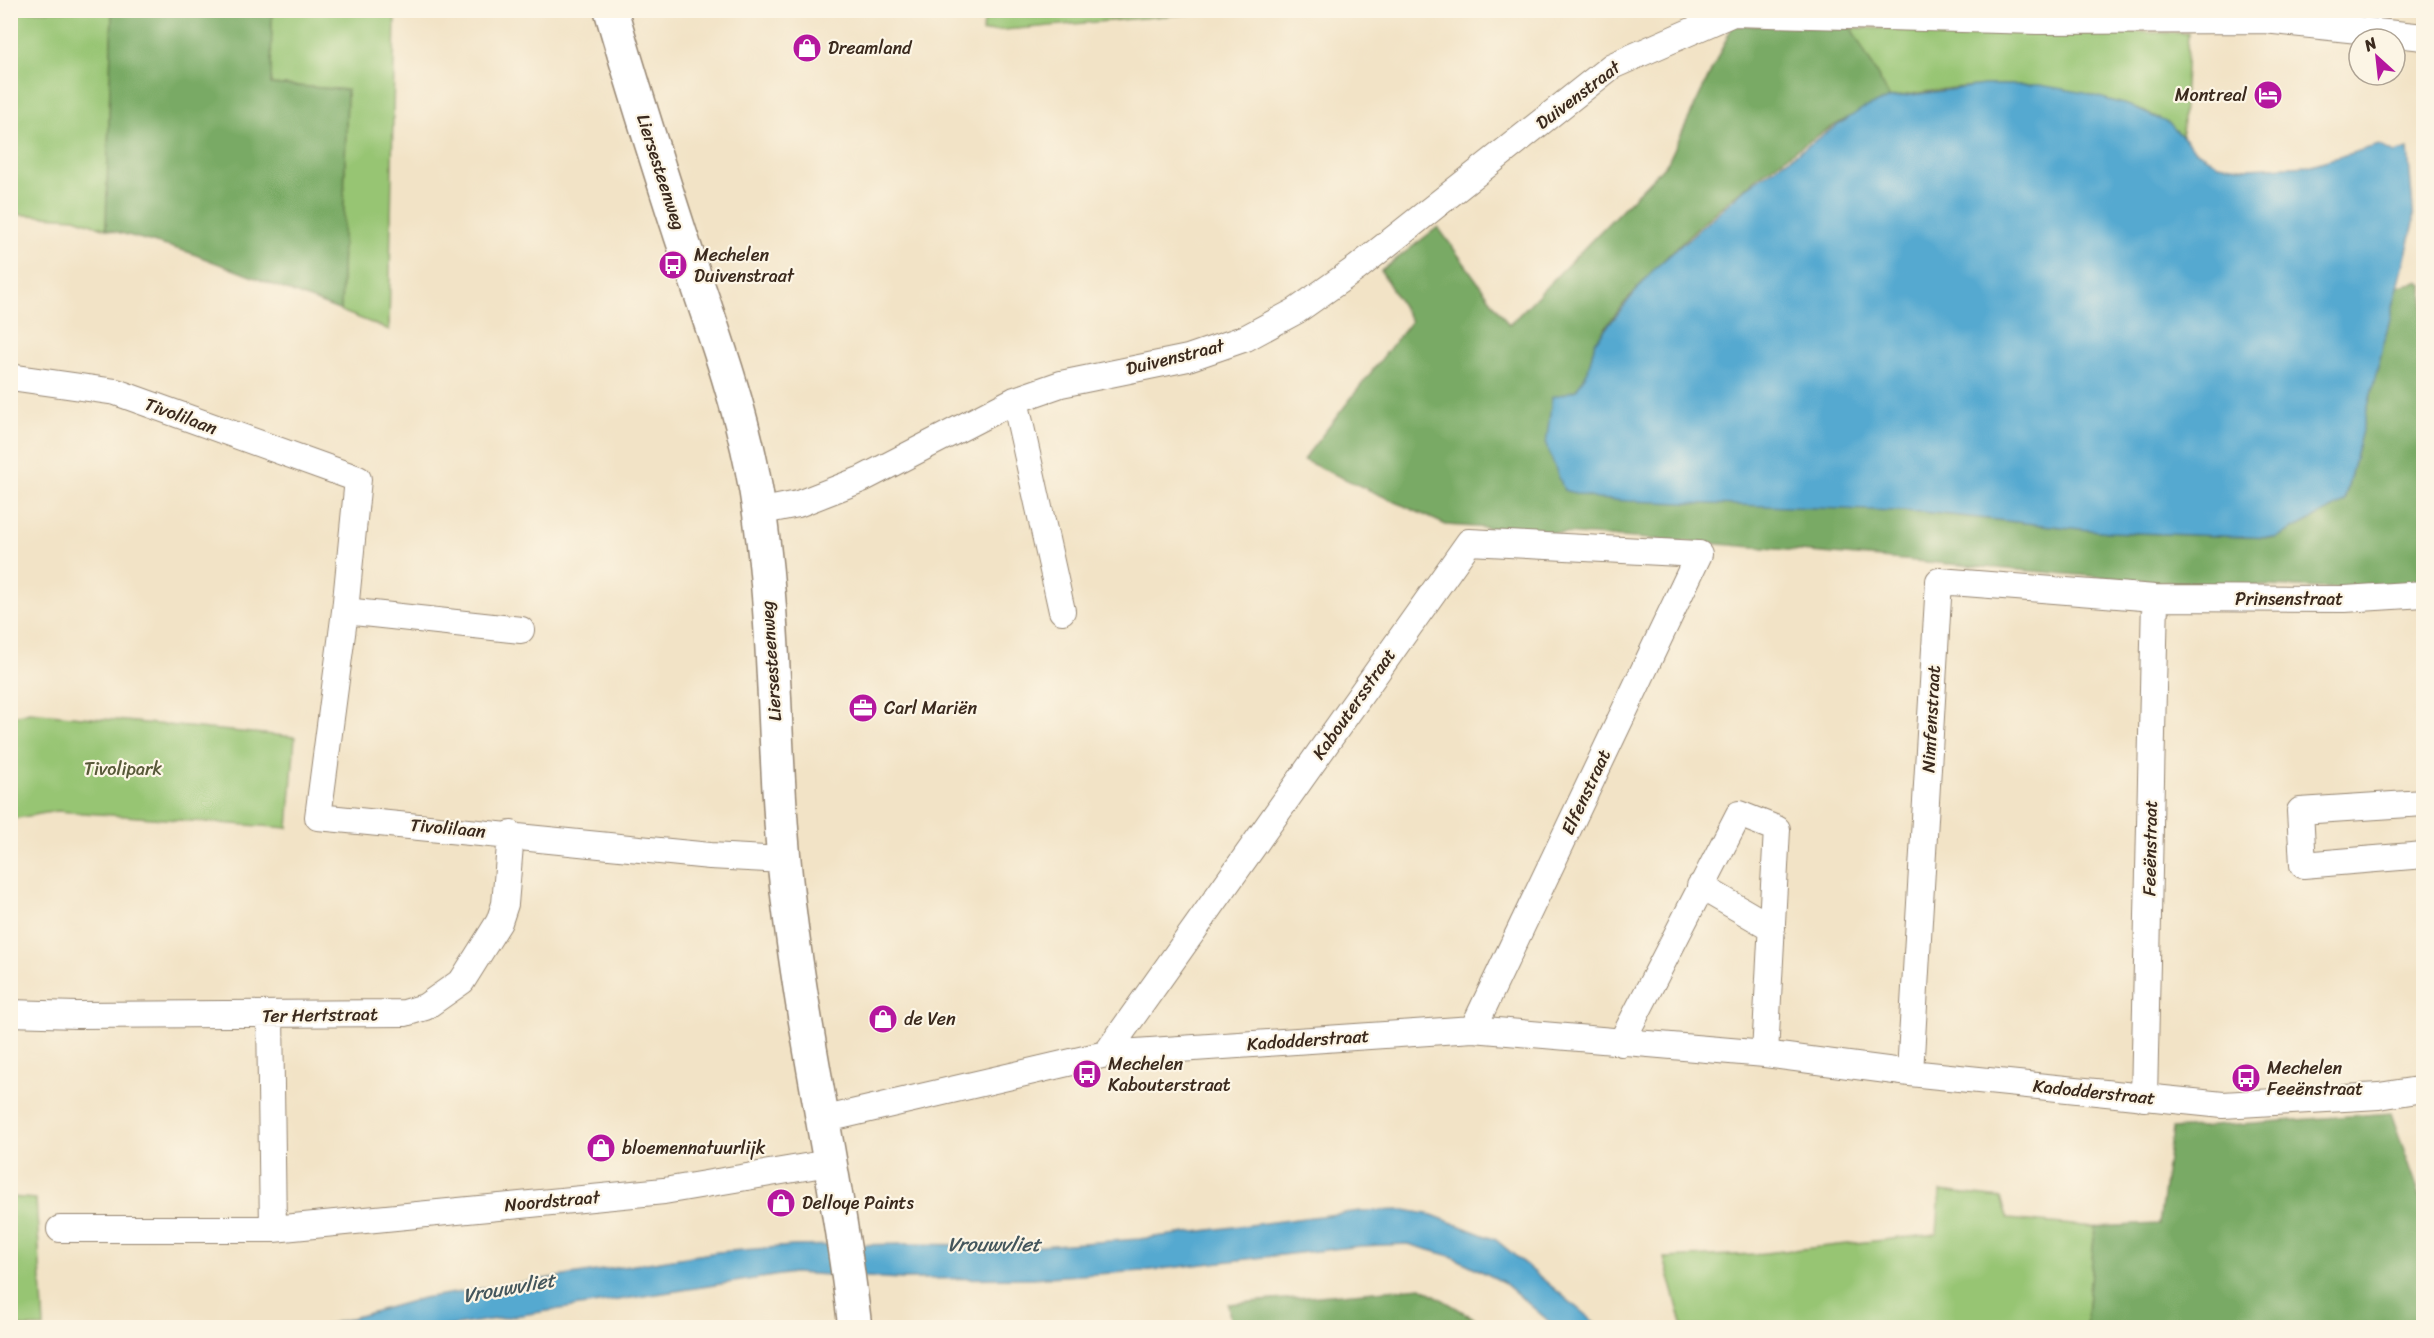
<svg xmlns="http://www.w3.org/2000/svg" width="2434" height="1338" viewBox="0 0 2434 1338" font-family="Sriracha,sans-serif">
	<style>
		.green { fill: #97c573; stroke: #697848; stroke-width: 1.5 }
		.forest { fill: #79aa65; stroke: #5a6a42; stroke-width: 1.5 }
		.water { fill: #55a9d0; stroke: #486a77; stroke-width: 1.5 }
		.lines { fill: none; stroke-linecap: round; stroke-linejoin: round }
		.minor-casing { stroke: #968672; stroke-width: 28 }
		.major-casing { stroke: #968672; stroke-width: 36 }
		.minor { stroke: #fff; stroke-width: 26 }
		.major { stroke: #fff; stroke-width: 33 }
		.labels { text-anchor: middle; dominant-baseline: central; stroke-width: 4.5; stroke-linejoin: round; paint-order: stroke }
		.poi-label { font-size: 18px; fill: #3b2a1e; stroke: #fcf5e5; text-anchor: start }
		.street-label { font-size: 18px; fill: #3b2a1e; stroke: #fcf5e5 }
		.park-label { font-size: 18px; fill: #575838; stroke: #fcf5e5 }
		.water-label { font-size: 20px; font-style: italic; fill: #44565c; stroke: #fcf5e5 }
	</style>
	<rect width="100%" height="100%" fill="#fcf5e5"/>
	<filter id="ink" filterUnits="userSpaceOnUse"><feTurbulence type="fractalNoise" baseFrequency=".0167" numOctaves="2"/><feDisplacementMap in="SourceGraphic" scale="12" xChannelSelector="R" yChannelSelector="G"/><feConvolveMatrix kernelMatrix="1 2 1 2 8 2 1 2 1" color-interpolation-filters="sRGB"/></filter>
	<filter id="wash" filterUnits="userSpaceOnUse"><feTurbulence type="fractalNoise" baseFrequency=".008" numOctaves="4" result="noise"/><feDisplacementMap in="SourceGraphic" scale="24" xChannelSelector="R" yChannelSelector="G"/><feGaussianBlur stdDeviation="1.35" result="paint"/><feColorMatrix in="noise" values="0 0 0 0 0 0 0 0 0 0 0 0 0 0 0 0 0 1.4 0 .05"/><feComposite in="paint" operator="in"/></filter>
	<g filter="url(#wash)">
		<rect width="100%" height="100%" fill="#f2e3c6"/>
		<path class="green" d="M10,11H112L106,229L75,218L11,214Z
			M272,11H395L389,330L341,311L347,90L270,84Z
			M987,11V10L1222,11L982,32Z
			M1851,28L2188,33L2182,137C2163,116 2139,109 2113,101C2032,78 1971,82 1890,98Z
			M29,712L295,737L288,828L57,811L11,819V717Z
			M1940,1191L2001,1198L2008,1219L2095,1227L2086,1327H1683L1664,1258L1756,1254L1937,1234Z
			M10,1197L36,1199L44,1327H11Z"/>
		<path class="forest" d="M112,11H272L271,84L347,90L341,311L188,252L106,229Z
			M1733,25L1851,28L1890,98C1792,137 1655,252 1597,340C1591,349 1592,361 1588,371C1585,378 1580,384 1576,390L1923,512L2109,532L2276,538L2344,502L2398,286L2418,282L2423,285V583L2348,589L2159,582L1707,543L1446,525L1303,460L1411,321L1381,271L1438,227L1509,325L1668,162Z
			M2391,1113L2423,1204V1327H2086L2095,1227L2159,1224L2172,1129Z
			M1421,1287L1489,1327H1231L1228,1304Z"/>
		<path class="water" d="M1984,85H2040L2085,93L2130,106L2170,124L2195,150L2218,164L2247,168L2311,165L2379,145L2394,153L2408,149L2414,223L2344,502L2276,538L2109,532L1923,512L1628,501L1597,499L1564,490L1546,445L1552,397L1576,390L1588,371L1595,342L1654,269L1747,187L1862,109L1890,98Z
			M1405,1210L1432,1215L1496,1240L1600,1327H1556L1503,1282L1451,1256L1408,1244L1360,1246L1143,1271L1032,1278L902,1279L793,1273L444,1327L316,1328L423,1298L718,1252L793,1246L906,1244L1040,1246L1139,1239L1360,1211Z"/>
	</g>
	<g filter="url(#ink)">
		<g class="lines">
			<g class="minor-casing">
				<path id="minor" d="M10,377L116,392L358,479L345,611L318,817L710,856L784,860
					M1015,400L1062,611
					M758,512L798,504L862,479L1015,400L1061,384L1188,358L1246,338L1296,311L1357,268L1612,66L1733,13L2038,21L2264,20L2424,37
					M345,611L521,630
					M2424,803L2300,811L2303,865L2424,855
					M1700,886L1772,928
					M10,1013L77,1015L405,1013L425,1007L462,981L499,922L505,904L511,834
					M270,1015L273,1229
					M1621,1043L1739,814L1777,829L1765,1054
					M1106,1054L1469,542L1699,554L1473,1029
					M1910,1073L1939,581L2155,598L2345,599L2424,594
					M2144,1098L2155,598
					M822,1120L1106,1054L1473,1029L1765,1054L1910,1073L2223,1105L2379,1096L2424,1089
					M60,1229H273L664,1191L829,1163"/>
			</g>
			<g class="major-casing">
				<path id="major" d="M611,10C633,86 657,162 681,236C707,314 736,389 752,469C777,597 772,730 784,860C798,1017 837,1171 855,1328"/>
			</g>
			<use href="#minor" class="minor"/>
			<use href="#major" class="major"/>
		</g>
	</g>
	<defs>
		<g id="shop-disc" transform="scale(1.5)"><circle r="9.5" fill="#b5179e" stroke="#fcf5e5"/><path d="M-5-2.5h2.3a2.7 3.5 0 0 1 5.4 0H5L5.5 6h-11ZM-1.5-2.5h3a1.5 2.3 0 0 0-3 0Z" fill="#fff"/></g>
		<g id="hotel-disc" transform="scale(1.5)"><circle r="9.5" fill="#b5179e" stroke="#fcf5e5"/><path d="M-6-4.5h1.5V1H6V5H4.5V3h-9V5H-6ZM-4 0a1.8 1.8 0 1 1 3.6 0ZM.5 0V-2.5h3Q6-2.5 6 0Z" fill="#fff"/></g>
		<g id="bus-disc" transform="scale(1.5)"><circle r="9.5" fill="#b5179e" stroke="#fcf5e5"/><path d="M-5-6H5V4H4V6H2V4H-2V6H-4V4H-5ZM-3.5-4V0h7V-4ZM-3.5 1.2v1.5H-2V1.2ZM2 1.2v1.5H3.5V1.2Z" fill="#fff"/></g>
		<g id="office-disc" transform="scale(1.5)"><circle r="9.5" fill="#b5179e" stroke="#fcf5e5"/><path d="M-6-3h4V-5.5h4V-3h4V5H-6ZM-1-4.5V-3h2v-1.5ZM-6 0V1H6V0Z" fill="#fff"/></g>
	</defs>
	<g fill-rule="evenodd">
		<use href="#shop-disc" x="807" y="48"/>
		<use href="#hotel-disc" x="2268" y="95"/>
		<use href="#bus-disc" x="673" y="265"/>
		<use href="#office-disc" x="863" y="708"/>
		<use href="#shop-disc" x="883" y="1019"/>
		<use href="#bus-disc" x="1087" y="1074"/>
		<use href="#bus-disc" x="2246" y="1078"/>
		<use href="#shop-disc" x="601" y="1148"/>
		<use href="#shop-disc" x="781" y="1203"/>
	</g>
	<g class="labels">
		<g class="poi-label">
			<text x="828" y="48">Dreamland</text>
			<text x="2247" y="95" text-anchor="end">Montreal</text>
			<text x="694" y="255">Mechelen<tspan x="694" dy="21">Duivenstraat</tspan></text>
			<text x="884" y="708">Carl Mariën</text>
			<text x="904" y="1019">de Ven</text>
			<text x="1108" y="1064">Mechelen<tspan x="1108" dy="21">Kabouterstraat</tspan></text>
			<text x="2267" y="1068">Mechelen<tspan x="2267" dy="21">Feeënstraat</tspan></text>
			<text x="622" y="1148">bloemennatuurlijk</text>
			<text x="802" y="1203">Delloye Paints</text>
		</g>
		<g class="street-label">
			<text transform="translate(1578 95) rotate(-37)">Duivenstraat</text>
			<text transform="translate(661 172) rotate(72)">Liersesteenweg</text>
			<text transform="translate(1175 357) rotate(-14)">Duivenstraat</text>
			<text transform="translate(181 416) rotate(20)">Tivolilaan</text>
			<text x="2289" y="599">Prinsenstraat</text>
			<text transform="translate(771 661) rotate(-94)">Liersesteenweg</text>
			<text transform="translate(1354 704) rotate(-55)">Kaboutersstraat</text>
			<text transform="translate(1931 719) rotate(-87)">Nimfenstraat</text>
			<text transform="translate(1586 792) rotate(-65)">Elfenstraat</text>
			<text transform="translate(448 828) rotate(5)">Tivolilaan</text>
			<text transform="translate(2150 848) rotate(-89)">Feeënstraat</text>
			<text transform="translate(320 1015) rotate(-1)">Ter Hertstraat</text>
			<text transform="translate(1308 1040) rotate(-4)">Kadodderstraat</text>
			<text transform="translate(2094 1092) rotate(6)">Kadodderstraat</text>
			<text transform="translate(552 1201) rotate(-5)">Noordstraat</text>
		</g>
		<g class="park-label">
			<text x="123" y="769">Tivolipark</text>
		</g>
		<g class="water-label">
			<text x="994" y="1244">Vrouwvliet</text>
			<text transform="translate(509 1288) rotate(-10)">Vrouwvliet</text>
		</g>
	</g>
	<rect width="2434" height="1338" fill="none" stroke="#fcf5e5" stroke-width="36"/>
	<g transform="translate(2377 57) rotate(333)"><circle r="28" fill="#fcf5e5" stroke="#afa495" stroke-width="1.5"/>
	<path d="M0-4.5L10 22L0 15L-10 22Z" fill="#b5179e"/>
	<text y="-9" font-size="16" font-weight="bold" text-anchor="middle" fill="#3b2a1e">N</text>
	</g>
</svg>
